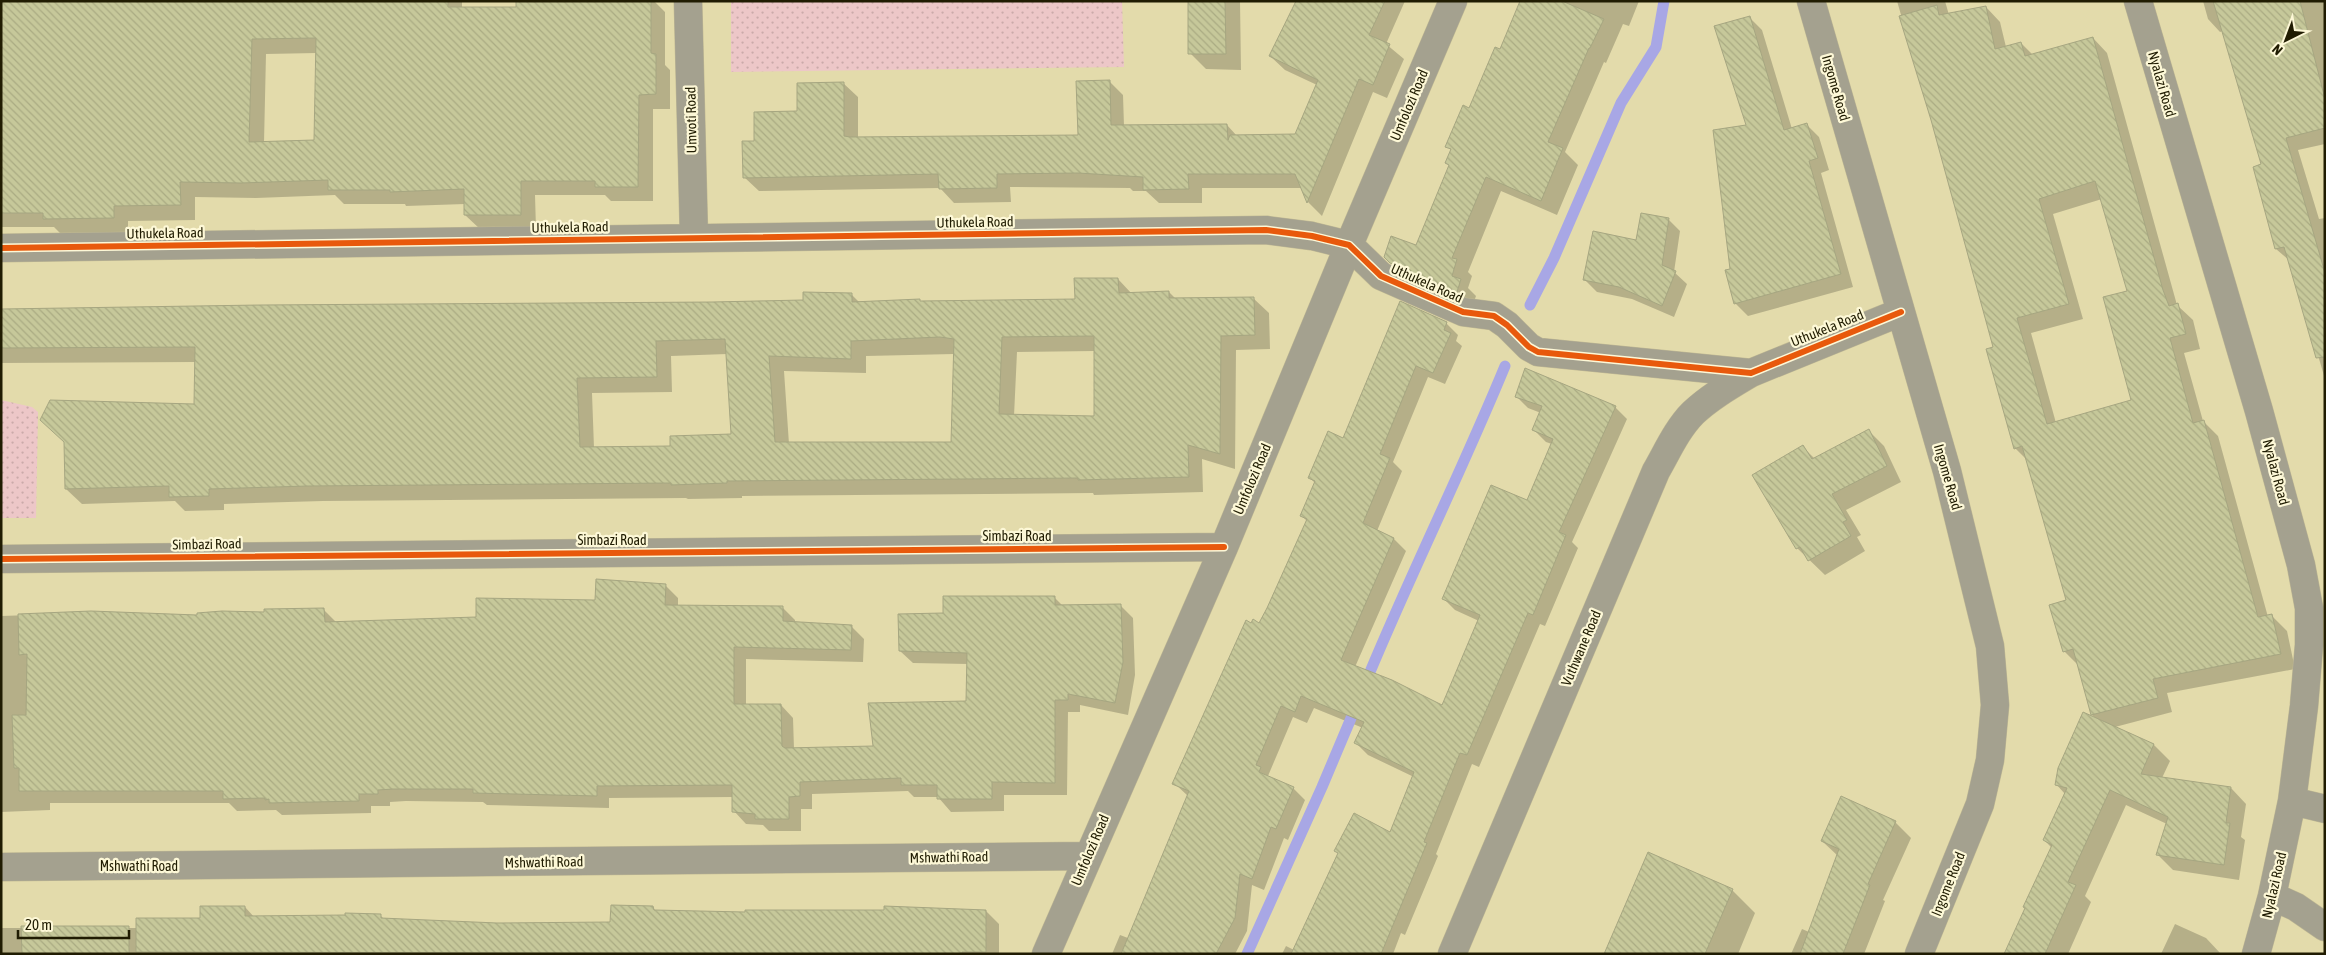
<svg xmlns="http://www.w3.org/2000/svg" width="2326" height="955" viewBox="0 0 2326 955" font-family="'Asap Condensed',sans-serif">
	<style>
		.grass { fill: url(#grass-dots) }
		.shadow { fill: #0003; fill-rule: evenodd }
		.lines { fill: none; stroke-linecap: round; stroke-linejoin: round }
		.stream { stroke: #a8a7e5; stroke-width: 11 }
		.building { fill: url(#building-back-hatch); stroke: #a6a681; fill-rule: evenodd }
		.minor-casing { stroke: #c0b994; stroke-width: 29 }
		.minor { stroke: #a4a18f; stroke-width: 28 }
		.cycleway-casing { stroke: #fdf8d7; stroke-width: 9 }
		.cycleway { stroke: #e8590c; stroke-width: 6 }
		.labels { text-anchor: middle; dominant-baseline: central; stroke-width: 4.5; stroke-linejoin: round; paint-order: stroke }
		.street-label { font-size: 14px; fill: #201c02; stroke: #fdf8d7 }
	</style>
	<defs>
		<pattern id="grass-dots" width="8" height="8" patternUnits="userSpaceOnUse" patternTransform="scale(1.25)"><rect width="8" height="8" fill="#edc7c8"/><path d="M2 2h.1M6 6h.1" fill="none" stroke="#cbaaaa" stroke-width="1.8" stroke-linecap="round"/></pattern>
		<pattern id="building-back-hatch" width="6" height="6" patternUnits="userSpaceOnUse" patternTransform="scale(1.25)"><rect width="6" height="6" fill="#c6c89a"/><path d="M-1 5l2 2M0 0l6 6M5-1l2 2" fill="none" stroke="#aaab83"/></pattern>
	</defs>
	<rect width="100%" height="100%" fill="#e3dbab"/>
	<path class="grass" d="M731,1H1122L1124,67L731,72Z
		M1,400L32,407L38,412L36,518H1Z"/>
	<path class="shadow" d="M1,1H462V8H517V1H654L665,12V65L670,70V109H653V201H611L605,195H535L536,229H480L465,215V204L406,206L405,204H344L335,195L256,198L195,197V220L128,221V233H60L54,227H1ZM317,53L315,141L264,143L266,54Z
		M1189,1H1240L1241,70L1206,69L1190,53Z
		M1297,1H1405L1386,44L1404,59L1387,98L1373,92L1322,216L1308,202L1302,188H1202V203H1159L1146,191H1133L1130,188L1010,187L1011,202L954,203L940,188L759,191L744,177L756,142L843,83L858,97V138L1079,136L1109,81L1123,95L1124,126L1227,125L1237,136L1296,135L1317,85L1285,70L1270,56Z
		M1521,1H1639L1629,26L1623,24L1606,63L1604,62L1565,152L1578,165L1557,215L1501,191L1468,272L1472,276L1468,288L1476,296L1472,307L1407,278L1386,257L1416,246L1450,166L1447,163L1452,151L1447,146L1470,110L1500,51Z
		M1897,1H1945L1949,15L1986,7L2000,22L2006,47L2021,43L2033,55L2093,38L2107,53L2177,305L2193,320L2200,349L2184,353L2203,421L2218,436L2268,617L2272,616L2287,631L2295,669L2167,693L2172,712L2115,727L2154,745L2170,761L2162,778L2231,788L2246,804L2241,837L2245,840L2239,880L2173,870L2157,854L2167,824L2126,805L2085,896L2091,902L2068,954H2005L2052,848L2044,840L2065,794L2056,784L2096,719L2092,715L2079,666L2064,651L2068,601L2028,461L2015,448L1994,348L1959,215ZM2102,199L2129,292L2133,401L2056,423L2031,333L2083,319L2053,214Z
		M2203,1H2325V144L2298,150L2319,219L2325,218V379L2290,261L2276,249L2262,165L2223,31L2220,32L2208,19Z
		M1749,17L1762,30L1792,129L1807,125L1819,137L1829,170L1821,173L1853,287L1748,316L1735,303L1731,270L1748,126Z
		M1668,219L1680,231L1674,272L1687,284L1674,317L1632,299L1597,292L1585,280Z
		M1118,279L1132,294L1169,292L1176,299L1253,298L1269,313L1270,349L1236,350L1235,469L1202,459L1203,492L1094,495L1093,493L742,496V498L688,499L686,498L323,501L224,504V510L185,511L175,501L82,504L66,489L195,405L196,362L1,363V310L804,301L851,294L860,303L919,300L921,302L1076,300ZM1095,351V417L1014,416L1017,352ZM727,354L733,436L672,447L594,448L592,393L672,392L671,356ZM954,354L952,443L789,444L784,371L866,373V356Z
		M1446,323L1458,335L1456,341L1462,346L1445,384L1428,377L1393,462L1402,471L1377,531L1394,539L1406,551L1355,667L1442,706L1479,621L1455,610L1443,598L1528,502L1552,444L1546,442L1534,430L1541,413L1528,408L1516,396L1615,407L1627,419L1572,542L1578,548L1545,626L1540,624L1479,767L1472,764L1436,854L1438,856L1405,935L1401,933L1393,954H1282L1286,946L1294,950L1391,834L1414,777L1368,755L1356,743L1363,728L1314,708L1307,723L1293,717L1268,776L1293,788L1305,800L1288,840L1284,838L1264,890L1252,885L1247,931L1235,954H1112L1120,935L1128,938L1188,796L1174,783L1252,624H1260L1307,521L1301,515L1315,483L1310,478Z
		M1869,431L1884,446L1901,482L1846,510L1861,535L1857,537L1865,551L1825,575L1797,548L1803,447L1815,459Z
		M666,586L678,598V606L782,607L795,620V623L852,627L864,639L863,662L746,659V705H781L793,718L794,749L874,747L968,702V664L913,663L900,651L944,614L1054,597L1063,606L1120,605L1133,618L1135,675L1128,715L1080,705V712H1068L1067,795H1004V811L951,812L938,797H914L908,791L812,794V809H801V831H769L763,825L746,824L734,811V797L609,798V808L487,805L483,802L406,801L390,802V806H371V813L282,815L276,810L237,811L229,803H50V810L1,812V616L91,613L198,616L324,610L336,622L477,618L596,602Z
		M1895,822L1911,838L1883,900L1885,901L1864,954H1791L1802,929L1809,932L1838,856L1822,841Z
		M1732,890L1755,913L1738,954H1606Z
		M245,907L255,918L380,915L385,920L496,924L611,923L653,908L656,911L746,914L986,911L999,924V954H1V928H137L201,919Z
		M2175,924L2206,938L2221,954H2161Z"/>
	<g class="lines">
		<path class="stream" d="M1530,305L1554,258L1621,103L1656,47L1664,1
			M1365,684C1409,577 1461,473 1505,366
			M1247,954L1322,787L1357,704"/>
	</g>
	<path class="building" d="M1,1H448V7H516V1H651V53L656,54V94L639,95L638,187H595V181H521V215H464V189L390,192V190H328V180L241,183L180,182L181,205L114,206V218L43,219V213H1ZM316,38L314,140L249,142L252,39Z
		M1188,1H1225L1226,54H1188Z
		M1296,1H1385L1369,35L1390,44L1373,85L1359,79L1307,203L1295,174H1188L1189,189L1143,190V177L1078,173L997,174V188L939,189L938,174L743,178L742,141H754V112L797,111V83L844,82V136L850,137L1078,135L1076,81L1110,80L1111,125L1227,124L1228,140L1230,135L1295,134L1318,80L1269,56Z
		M1520,1H1562L1604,19L1590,48H1589L1548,142L1563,148L1541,201L1486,177L1452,258L1457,259L1452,276L1461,279L1457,292L1390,263L1384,257L1391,236L1416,245L1449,165L1445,163L1451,149L1445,147L1463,105L1469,108L1495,47L1500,49Z
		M2213,1H2300L2325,99V128L2286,138L2325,273V357L2316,358L2284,247L2275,249L2253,167L2261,164Z
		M1937,5L1939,15L1986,6L1995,49L2021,42L2025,56L2093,37L2163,290L2169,306L2178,303L2186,334L2170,338L2193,423L2204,420L2258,617L2272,614L2281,654L2153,679L2158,698L2091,715L2073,649L2063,652L2049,605L2066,600L2022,446L2014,449L1986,349L1993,347L1966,248L1931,120L1899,16ZM2095,181L2127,291L2103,297L2131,400L2047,424L2017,318L2069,304L2039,199Z
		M1750,16L1784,130L1807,123L1818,158L1809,161L1841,274L1734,304L1725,270L1730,269L1713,130L1746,125L1714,26Z
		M1641,213L1669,218L1662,265L1676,271L1662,306L1619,287L1583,280L1593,231L1636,240Z
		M1074,278H1118L1119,293L1169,291V298L1254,297L1255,335L1221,336L1220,454L1188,445L1189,477L1078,480V478L727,481V483L671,485V483L308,486L209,489V496L169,497V486L65,489L64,442L40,420L50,400L194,404L195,347L1,348V309L261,305L712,302L803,300V292L852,293V302L920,299V301L1075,299ZM1094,336V416L999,414L1002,337ZM940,337L954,339L951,442H775L769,356L851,359V341ZM725,339L731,434L670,436V446L580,447L577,378L657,377L656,341Z
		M1400,301L1447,322L1444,330L1451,333L1433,373L1416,366L1380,454L1390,458L1363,523L1394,538L1341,660L1392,680L1442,705L1480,615L1442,599L1491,485L1527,500L1553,439L1532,430L1542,406L1515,397L1525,368L1616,406L1559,532L1566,535L1533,615L1528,613L1467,755L1460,753L1424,842L1427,843L1381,954H1291L1338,853L1334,851L1354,813L1390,832L1414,772L1354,743L1364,722L1301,696L1295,712L1281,706L1256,765L1261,767L1259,772L1294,787L1276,829L1271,827L1252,879L1240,874L1235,918L1216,954H1121L1189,791L1172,784L1246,620L1251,623L1253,619L1259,623L1267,608L1307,519L1300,516L1315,481L1308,478L1328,431L1343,438Z
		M1869,429L1887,466L1832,494L1847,520L1843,522L1851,536L1808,561L1800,547L1796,549L1752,475L1803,445L1812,459Z
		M596,579L666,584L665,605L783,606V621L852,625L851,650L734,647V704H781L782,746L785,748L873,746L868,703L966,701L967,653L899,651L898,614L943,613V596H1055V605L1121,604L1123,662L1115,703L1068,694V700H1055V783L992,782V799H937V785H901V778L800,782V796L789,797V819H755V814L732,812V785L597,786V796L473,793V789H393L378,790V794H359V801L269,803V799L265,800V798L223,799V791H19V768H14L12,715H26L27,654L19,655L18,614L91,611L197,615V613L222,611L264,612V609L324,608L325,622L476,617V598L595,600Z
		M2083,712L2154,744L2141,774L2231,787L2226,823H2230L2224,865L2156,855L2168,817L2110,790L2068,882L2076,885L2045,954H2004L2025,908L2023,907L2052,845L2043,840L2067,788L2055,785L2058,768Z
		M1841,796L1896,821L1868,884L1870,885L1843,954H1800L1839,849L1821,841Z
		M1648,852L1733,889L1705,954H1604Z
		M611,905L653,906L654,910L745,912V910H884V906L986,910V952H962V954L136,952V918H200V906H245V916L345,915V913L381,914V918L497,923L610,922Z
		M21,926H129V954H22Z"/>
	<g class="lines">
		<g class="minor-casing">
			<path id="minor" d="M688,1L694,238
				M1811,1L1947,471L1990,646L1995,705L1990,760L1980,804L1919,954
				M2138,1L2259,411L2301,565L2309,608V645L2304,706L2292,801L2272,896L2256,954
				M1,248L1266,230L1312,236L1349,245L1381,276L1463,312L1494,316L1507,325L1529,347L1538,352L1751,373L1901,312
				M1,559L1224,547
				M2292,801L2325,809
				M1,867L1087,856
				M2272,896L2296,907L2325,927
				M1046,954L1224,547L1349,245L1453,1
				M1452,954L1656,471C1667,452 1677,429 1693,413C1710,397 1731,385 1751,373"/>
		</g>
		<use href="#minor" class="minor"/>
		<g class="cycleway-casing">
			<path id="cycleway" d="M1,248L1266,230L1312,236L1349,245L1381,276L1463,312L1494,316L1507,325L1529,347L1538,352L1751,373L1901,312
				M1,559L1224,547"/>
		</g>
		<use href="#cycleway" class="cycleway"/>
	</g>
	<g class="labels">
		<g class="street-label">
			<text transform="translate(2162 84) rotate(74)">Nyalazi Road</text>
			<text transform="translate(1836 88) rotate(74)">Ingome Road</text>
			<text transform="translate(1409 105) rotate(-67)">Umfolozi Road</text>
			<text transform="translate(691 120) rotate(-91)">Umvoti Road</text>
			<text transform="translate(975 222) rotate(-1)">Uthukela Road</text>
			<text transform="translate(570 227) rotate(-1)">Uthukela Road</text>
			<text transform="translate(165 233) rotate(-1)">Uthukela Road</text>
			<text transform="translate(1427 283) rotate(24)">Uthukela Road</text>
			<text transform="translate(1827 328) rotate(-22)">Uthukela Road</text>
			<text transform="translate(2276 472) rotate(75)">Nyalazi Road</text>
			<text transform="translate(1948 477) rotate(74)">Ingome Road</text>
			<text transform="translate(1252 479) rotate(-67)">Umfolozi Road</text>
			<text x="1017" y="536">Simbazi Road</text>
			<text x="612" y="540">Simbazi Road</text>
			<text transform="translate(207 544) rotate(-1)">Simbazi Road</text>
			<text transform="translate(1581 648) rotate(-67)">Vuthwane Road</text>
			<text transform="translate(1090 850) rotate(-67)">Umfolozi Road</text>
			<text transform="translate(949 857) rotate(-1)">Mshwathi Road</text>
			<text transform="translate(544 862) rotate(-1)">Mshwathi Road</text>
			<text x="139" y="866">Mshwathi Road</text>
			<text transform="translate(1948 884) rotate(-68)">Ingome Road</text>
			<text transform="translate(2274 885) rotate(-77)">Nyalazi Road</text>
		</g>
	</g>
	<rect width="2326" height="955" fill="none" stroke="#201c02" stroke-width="5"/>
	<g transform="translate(2286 40) rotate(222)" stroke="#fdf8d7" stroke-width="4" paint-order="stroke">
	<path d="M0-4L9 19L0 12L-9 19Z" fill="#201c02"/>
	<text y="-8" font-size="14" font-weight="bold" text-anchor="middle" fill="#201c02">N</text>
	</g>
	<path d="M18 930v8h111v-8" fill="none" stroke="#201c02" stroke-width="2.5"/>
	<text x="25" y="930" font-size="15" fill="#201c02" stroke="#fdf8d7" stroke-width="4" paint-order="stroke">20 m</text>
</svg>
